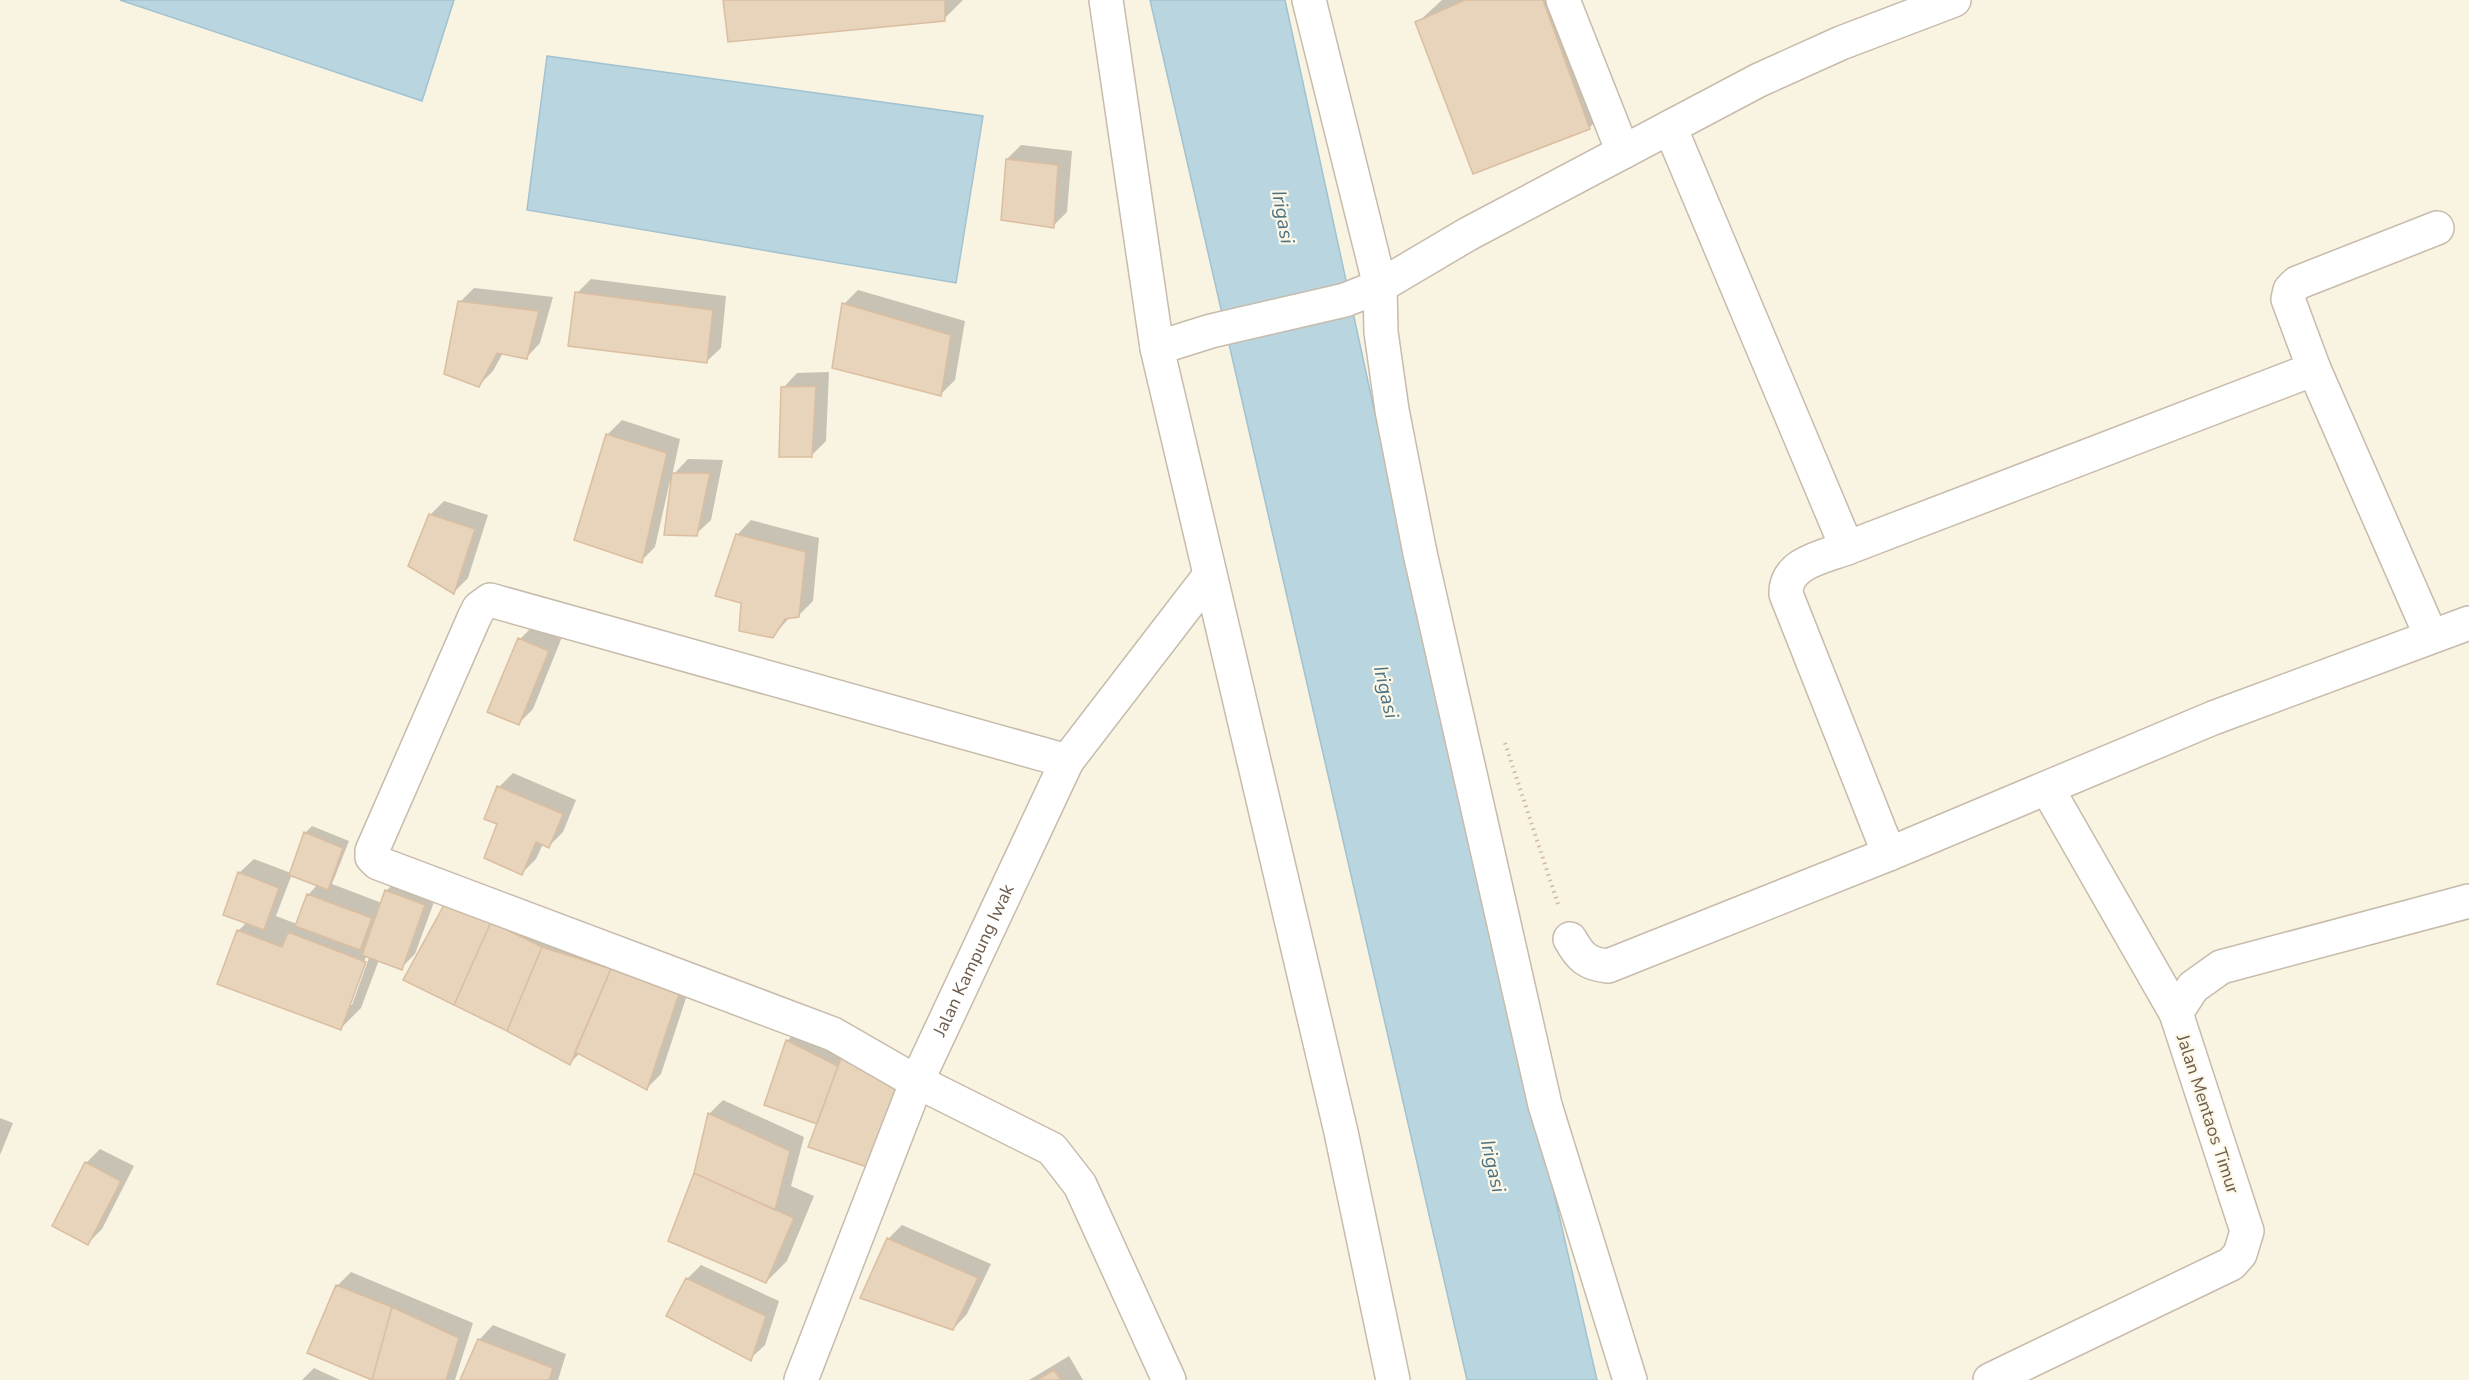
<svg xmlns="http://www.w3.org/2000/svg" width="2469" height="1380" viewBox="0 0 2469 1380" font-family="'Nunito Sans',sans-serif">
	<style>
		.water { fill: #b9d5df; stroke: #a1c2d0; stroke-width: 1.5 }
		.shadow { fill: #0003; fill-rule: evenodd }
		.building { fill: #e8d3bb; stroke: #dbbea0; stroke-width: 1.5 }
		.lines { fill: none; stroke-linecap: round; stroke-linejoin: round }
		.minor-casing { stroke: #c7bbab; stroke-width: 36 }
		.path { stroke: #cfb9a1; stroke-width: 4; stroke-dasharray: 1.5 4.5; stroke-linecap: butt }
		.minor { stroke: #fff; stroke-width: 33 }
		.labels { text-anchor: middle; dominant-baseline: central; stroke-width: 4.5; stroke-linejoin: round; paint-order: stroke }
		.street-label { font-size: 18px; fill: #6d5c4c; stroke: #fcf7e7 }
		.water-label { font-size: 20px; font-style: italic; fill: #4c7384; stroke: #fcf7e7 }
	</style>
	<rect width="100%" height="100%" fill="#f9f3e2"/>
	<path class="water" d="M120,0H454L422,101Z
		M1150,0H1285L1379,432L1597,1380H1467Z
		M547,56L983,116L956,283L527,210Z"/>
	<path class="shadow" d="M725,0H963L944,19Z
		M1442,0H1572L1610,107L1589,128L1417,23Z
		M1021,145L1072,151L1067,212L1053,226L1007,159Z
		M591,279L726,296L721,348L706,362L577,293Z
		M474,288L553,297L540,343L526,358L503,353L493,371L479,385L460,302Z
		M858,290L965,321L955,380L941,394L844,304Z
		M829,372L826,441L812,455L783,388L797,373Z
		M622,420L680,439L672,476L688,459L723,460L711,520L696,534L670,481L655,547L641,561L576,539L608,434Z
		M444,501L488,515L468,578L454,592L430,515Z
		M751,520L819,538L813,601L799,615L790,617L773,636L743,601L737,535Z
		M534,625L562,637L533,709L519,723L520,639Z
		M513,773L576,800L563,832L549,846L543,844L536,859L522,873L499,824V787Z
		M312,826L349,841L332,884L382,903L386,891L400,877L438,891L415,954L401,968L379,960L361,1008L340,1029L238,931L247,922L239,873L254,859L291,873L305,833ZM292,874L318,884L308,895L297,924L276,916ZM367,954L370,955L352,1005H348Z
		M459,891L692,980L661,1074L647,1088L580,1053L570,1063L405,979Z
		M801,1027L859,1040L919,1061L819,1123L787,1041Z
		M723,1100L804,1137L791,1186L814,1196L787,1261L766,1282L695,1173L709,1114Z
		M0,1118L13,1123L0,1155Z
		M100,1149L134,1166L102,1229L88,1243L86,1163Z
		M902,1225L991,1264L967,1314L953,1329L888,1239Z
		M701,1265L779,1301L765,1345L750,1359L687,1279Z
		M351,1272L473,1323L455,1380H379L337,1286Z
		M493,1325L566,1354L558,1380H461L479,1340Z
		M1069,1356L1083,1380H1029Z
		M314,1368L340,1380H302Z"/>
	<path class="building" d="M723,0H945V21L728,42Z
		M1465,0H1543L1590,129L1473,174L1415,22Z
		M1006,159L1058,165L1054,228L1001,220Z
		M575,292L713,310L707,363L568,346Z
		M458,301L539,311L527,359L497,353L479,387L444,374Z
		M842,303L951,335L941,396L832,368Z
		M816,386L812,457H779L781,387Z
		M606,434L667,453L642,563L574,540Z
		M672,473H710L697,536L664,535Z
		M429,514L475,529L454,594L408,566Z
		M736,534L806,552L799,617L785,619L773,638L739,631L741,603L715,596Z
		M518,638L549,651L519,725L487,712Z
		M497,786L563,814L549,848L536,842L522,875L484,858L497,824L484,819Z
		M304,832L343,848L328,890L289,875Z
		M238,872L279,888L264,930L223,915Z
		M385,890L425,905L402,970L362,955Z
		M307,894L372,918L360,950L295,926Z
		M444,905L491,922L454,1005L403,980Z
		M491,922L542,947L507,1031L454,1005Z
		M237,930L282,947L288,932L366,962L341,1030L217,984Z
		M542,947L611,969L570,1065L507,1031Z
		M611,969L679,994L647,1090L575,1052Z
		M786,1040L838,1066L817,1124L764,1105Z
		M843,1053L906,1076L870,1168L808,1147Z
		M708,1113L790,1151L775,1210L694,1173Z
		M85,1162L121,1181L88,1245L52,1226Z
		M694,1173L794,1218L766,1283L668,1241Z
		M887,1238L978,1278L953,1330L860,1298Z
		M686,1278L766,1316L751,1361L666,1316Z
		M336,1285L392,1307L372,1380L307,1353Z
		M392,1307L459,1338L446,1380H372Z
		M478,1339L553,1368L549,1380H460Z
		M1054,1370L1061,1380H1037Z"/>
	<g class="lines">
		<g class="minor-casing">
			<g id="minor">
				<path d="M1106,0L1157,348L1341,1132L1393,1380"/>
				<path d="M1309,0L1380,286L1381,332L1392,410L1420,553L1545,1105L1630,1380"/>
				<path d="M1563,0L1623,152"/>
				<path d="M1670,127L1847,548"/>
				<path d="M1157,348L1211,331L1345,300L1380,286L1468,234L1759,80L1841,43L1954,0"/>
				<path d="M2431,636L2314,369L2288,299L2290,290L2297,283L2437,228"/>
				<path d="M1067,761L490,600L479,608L474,618L372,851V857L378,863L833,1034L906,1076L1052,1149L1080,1185L1169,1380"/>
				<path d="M2047,788L2176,1013"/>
				<path d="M1889,854L1786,594C1785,563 1823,557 1847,548L2314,369"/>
				<path d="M1570,939C1580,957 1587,964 1608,966L1889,854L2213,718L2469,623"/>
				<path id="s1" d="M801,1380L917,1081L1067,761L1210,575"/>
				<path d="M1990,1380L2231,1264L2240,1254L2247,1231L2176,1013L2193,987L2221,967L2469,901"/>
			</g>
		</g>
		<path class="path" d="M1505,743L1558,904"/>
		<use href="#minor" class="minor"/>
	</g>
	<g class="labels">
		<g class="street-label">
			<text stroke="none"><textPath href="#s1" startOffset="454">Jalan Kampung Iwak</textPath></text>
			<text transform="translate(2208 1114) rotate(72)">Jalan Mentaos Timur</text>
		</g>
		<g class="water-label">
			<text transform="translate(1283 217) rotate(80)">Irigasi</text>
			<text transform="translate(1386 692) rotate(77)">Irigasi</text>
			<text transform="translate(1493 1166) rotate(77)">Irigasi</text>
		</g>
	</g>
</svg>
